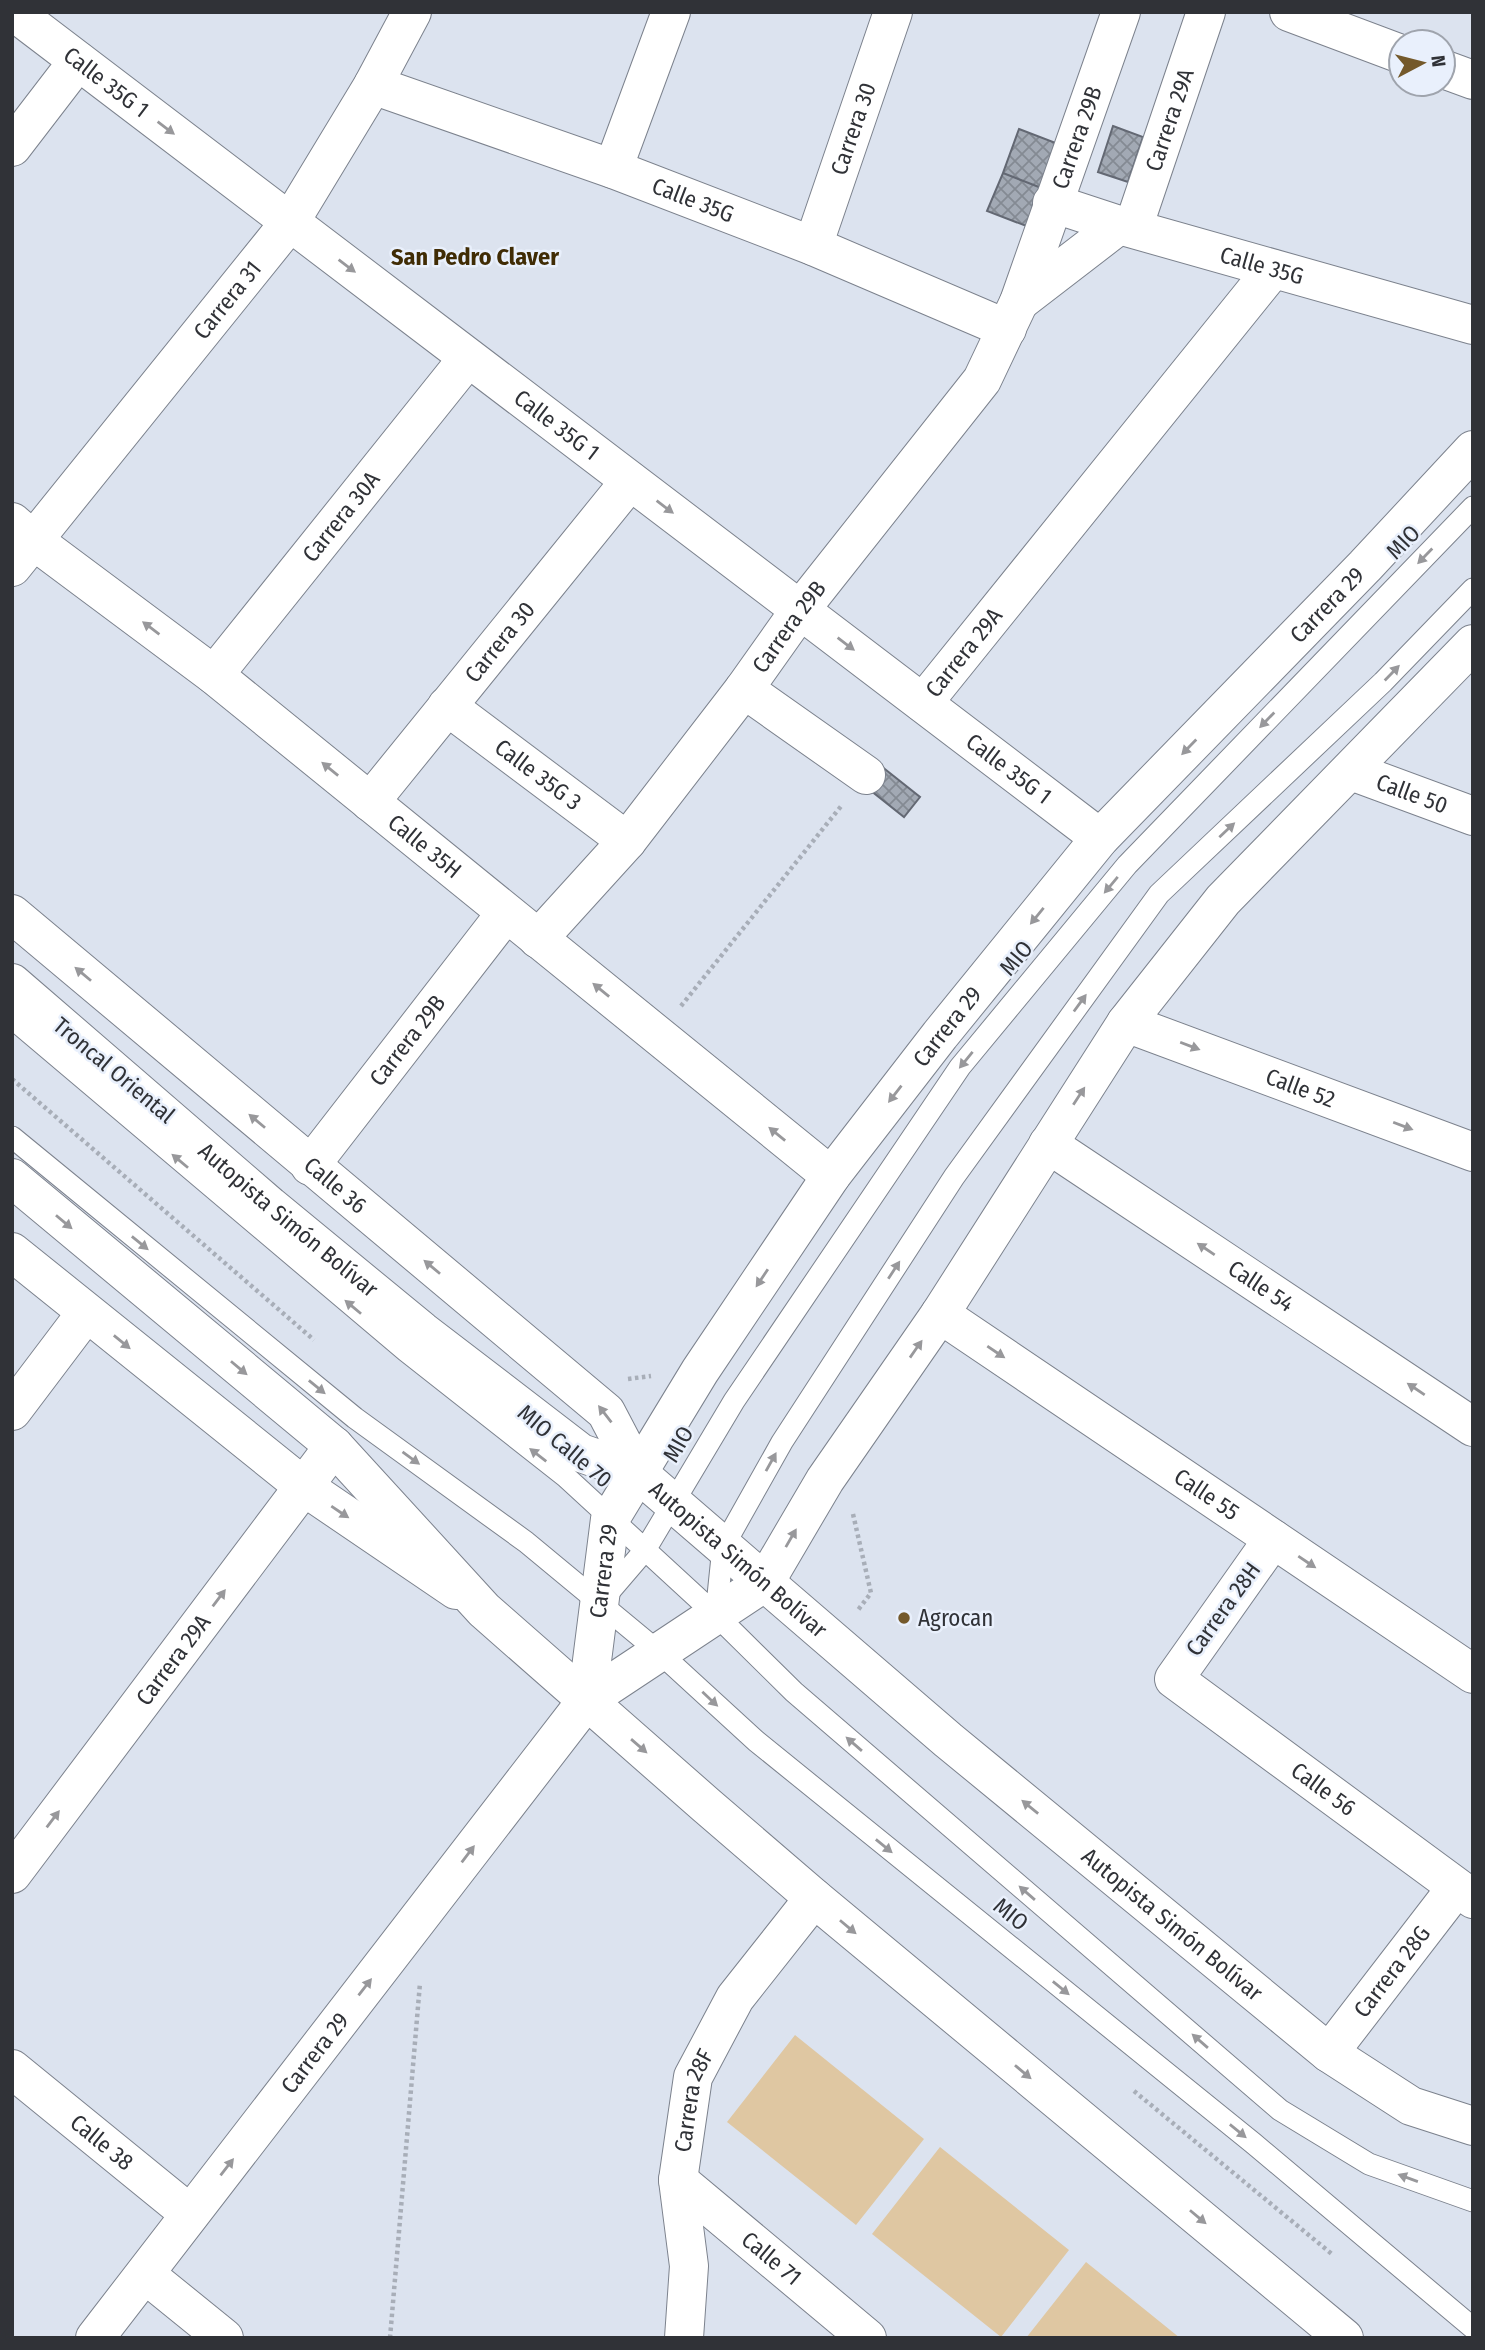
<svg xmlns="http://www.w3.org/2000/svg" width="1485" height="2350" viewBox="0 0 1485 2350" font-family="'Fira Sans Condensed',sans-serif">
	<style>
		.pitch { fill: #dfc7a2 }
		.building { fill: url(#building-cross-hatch); stroke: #636873; stroke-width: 2 }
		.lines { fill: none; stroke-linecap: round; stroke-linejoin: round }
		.lane-casing { stroke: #7c828d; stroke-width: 23 }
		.street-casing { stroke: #7c828d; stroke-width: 40 }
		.secondary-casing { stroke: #7c828d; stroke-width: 40 }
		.highway-casing { stroke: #7c828d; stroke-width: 40 }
		.path { stroke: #a8aeb8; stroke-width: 4.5; stroke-dasharray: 3.5 3.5; stroke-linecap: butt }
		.lane { stroke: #fff; stroke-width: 21 }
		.street { stroke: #fff; stroke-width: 38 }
		.secondary { stroke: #fff; stroke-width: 38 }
		.highway { stroke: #fff; stroke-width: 38 }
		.oneway { fill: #98989b }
		.poi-dot { fill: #74592b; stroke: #e9f0fc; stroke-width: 2.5 }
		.labels { text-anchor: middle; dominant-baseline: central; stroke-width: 5; stroke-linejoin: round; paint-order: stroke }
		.street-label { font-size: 23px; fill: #303237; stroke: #e9f0fc }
		.poi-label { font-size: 23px; fill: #303237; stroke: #e9f0fc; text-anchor: start }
		.neighbourhood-label { font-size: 24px; font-weight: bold; fill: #402c05; stroke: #e9f0fc }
	</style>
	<defs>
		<pattern id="building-cross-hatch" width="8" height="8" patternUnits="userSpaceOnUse" patternTransform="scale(1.75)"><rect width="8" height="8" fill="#a2a9b4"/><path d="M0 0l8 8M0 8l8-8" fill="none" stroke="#848a93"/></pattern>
	</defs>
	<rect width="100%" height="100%" fill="#dce3ef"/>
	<path class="pitch" d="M795,2035L924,2139L856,2225L727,2122Z
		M940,2147L1069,2250L1001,2337L872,2234Z
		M1086,2262L1180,2338H1026Z"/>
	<path class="building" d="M1113,126L1143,137L1128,182L1098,172Z
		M1019,129L1061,145L1044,189L1003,173Z
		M1003,173L1044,189L1029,227L987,211Z
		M881,766L920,797L904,817L865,786Z"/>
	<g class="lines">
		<g class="lane-casing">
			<path id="lane" d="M12,1018L406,1351L566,1477L716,1615L794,1692L1280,2110L1369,2164L1473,2201
				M12,1137L355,1418L526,1542L660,1653L756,1741L1253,2143L1473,2328
				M603,1599L645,1550L734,1401L960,1067L1127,865L1473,507
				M716,1615L723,1547L782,1442L954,1177L1159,894L1383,682L1473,589"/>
		</g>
		<g class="street-casing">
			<g id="street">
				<path id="s1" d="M14,12L1100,838"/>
				<path d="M1289,12L1401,54"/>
				<path d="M1443,69L1473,80"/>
				<path id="s2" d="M373,85L613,169L813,246L1007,329"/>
				<path d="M12,147L78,61"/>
				<path d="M613,169L671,12"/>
				<path id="s3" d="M1052,203L1119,225L1473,325"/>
				<path id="s4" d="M1133,228L1206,12"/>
				<path id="s5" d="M813,246L893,12"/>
				<path d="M1019,302L1119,225"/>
				<path id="s6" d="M12,522L33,540L214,675L831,1176"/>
				<path id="s7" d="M12,567L290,222L373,85L412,12"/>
				<path id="s8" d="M214,675L468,358"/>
				<path d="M744,689L866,775"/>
				<path id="s9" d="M923,703L1273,269"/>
				<path id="s10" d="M447,706L627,841"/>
				<path id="s11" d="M370,802L630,481"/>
				<path id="s12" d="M538,939L627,841L744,689L800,610L982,380L1019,302L1121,12"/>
				<path id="s13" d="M1126,1023L1473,1152"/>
				<path id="s14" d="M1048,1144L1473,1427"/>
				<path id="s15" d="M310,1166L506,913"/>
				<path id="s16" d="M940,1314L1473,1674"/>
				<path d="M12,1411L86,1313"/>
				<path id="s17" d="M1273,1539L1174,1679L1473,1899"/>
				<path id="s18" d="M12,1874L334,1446"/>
				<path id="s19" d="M1329,2053L1456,1888"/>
				<path id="s20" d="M12,2069L190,2214"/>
				<path id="s21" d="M678,2180L867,2338"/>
				<path d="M145,2274L224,2338"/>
				<path id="s22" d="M684,2338L689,2266L678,2180L693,2077L735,1998L814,1898"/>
			</g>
		</g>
		<g class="secondary-casing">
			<g id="secondary">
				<path id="s23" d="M1351,771L1473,816"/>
				<path id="s24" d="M12,914L606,1412L638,1473"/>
				<path d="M12,1252L303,1486L456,1590"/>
				<path id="s25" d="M587,1700L610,1519L700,1371L831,1176L940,1035L1100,838L1365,566L1473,450"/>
				<path id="s26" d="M95,2338L587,1700L765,1582L825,1480L940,1314L1126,1023L1223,900L1473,644"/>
			</g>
		</g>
		<g class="highway-casing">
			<g id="highway">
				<path id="s27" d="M12,983L270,1206L422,1331L581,1453L638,1473L948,1740L1329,2053L1411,2106L1473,2126"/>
				<path d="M12,1178L334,1446L484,1610L706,1805L814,1898L1344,2338"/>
			</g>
		</g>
		<path class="path" d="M681,1006L842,805
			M12,1079L314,1340
			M628,1379L651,1376
			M853,1514L871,1593L858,1610
			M1134,2091L1333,2255
			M390,2338L420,1983"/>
		<use href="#lane" class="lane"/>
		<use href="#street" class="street"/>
		<use href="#secondary" class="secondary"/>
		<use href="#highway" class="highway"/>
	</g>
	<defs><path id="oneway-solid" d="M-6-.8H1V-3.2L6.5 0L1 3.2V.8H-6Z" transform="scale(1.75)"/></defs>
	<g class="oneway">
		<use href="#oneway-solid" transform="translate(166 128) rotate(37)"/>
		<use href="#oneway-solid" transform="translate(347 266) rotate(37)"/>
		<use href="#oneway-solid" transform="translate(665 507) rotate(37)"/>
		<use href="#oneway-solid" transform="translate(1425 556) rotate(134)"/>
		<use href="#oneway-solid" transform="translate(151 628) rotate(-143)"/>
		<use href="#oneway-solid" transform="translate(846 644) rotate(37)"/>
		<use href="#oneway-solid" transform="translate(1392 673) rotate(-46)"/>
		<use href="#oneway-solid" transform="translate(1267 720) rotate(134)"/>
		<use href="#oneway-solid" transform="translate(1189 747) rotate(134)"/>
		<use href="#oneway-solid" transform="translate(330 769) rotate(-141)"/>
		<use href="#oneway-solid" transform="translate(1227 830) rotate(-43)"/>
		<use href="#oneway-solid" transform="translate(1111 885) rotate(130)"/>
		<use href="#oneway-solid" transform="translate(1037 916) rotate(129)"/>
		<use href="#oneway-solid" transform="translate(83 974) rotate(-140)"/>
		<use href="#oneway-solid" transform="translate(601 990) rotate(-141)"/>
		<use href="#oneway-solid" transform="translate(1080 1003) rotate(-54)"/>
		<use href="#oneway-solid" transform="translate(1190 1046) rotate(21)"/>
		<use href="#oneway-solid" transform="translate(966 1060) rotate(129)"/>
		<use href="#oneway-solid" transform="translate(895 1094) rotate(128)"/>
		<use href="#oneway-solid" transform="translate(1079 1096) rotate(-57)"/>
		<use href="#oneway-solid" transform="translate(257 1121) rotate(-140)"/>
		<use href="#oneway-solid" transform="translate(1403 1126) rotate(21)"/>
		<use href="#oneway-solid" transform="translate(777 1134) rotate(-141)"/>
		<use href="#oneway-solid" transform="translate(180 1161) rotate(-140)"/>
		<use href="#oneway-solid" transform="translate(64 1222) rotate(40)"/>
		<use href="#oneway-solid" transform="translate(140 1243) rotate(39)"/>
		<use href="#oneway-solid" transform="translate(1206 1249) rotate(-146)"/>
		<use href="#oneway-solid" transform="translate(432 1267) rotate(-140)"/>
		<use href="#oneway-solid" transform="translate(894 1270) rotate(-57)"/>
		<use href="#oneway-solid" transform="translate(762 1278) rotate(124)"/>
		<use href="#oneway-solid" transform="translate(353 1307) rotate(-140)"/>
		<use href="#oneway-solid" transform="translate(122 1342) rotate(39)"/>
		<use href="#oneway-solid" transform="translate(916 1349) rotate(-55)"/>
		<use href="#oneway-solid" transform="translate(996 1352) rotate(34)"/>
		<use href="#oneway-solid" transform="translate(239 1368) rotate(40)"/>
		<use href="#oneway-solid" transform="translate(317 1387) rotate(39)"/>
		<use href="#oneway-solid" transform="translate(1416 1389) rotate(-146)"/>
		<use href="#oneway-solid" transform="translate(605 1414) rotate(-128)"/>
		<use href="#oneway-solid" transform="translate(538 1455) rotate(-142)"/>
		<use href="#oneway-solid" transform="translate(411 1458) rotate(36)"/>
		<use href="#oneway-solid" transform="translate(771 1462) rotate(-61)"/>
		<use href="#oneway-solid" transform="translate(340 1512) rotate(34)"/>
		<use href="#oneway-solid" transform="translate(791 1538) rotate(-60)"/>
		<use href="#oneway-solid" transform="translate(1307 1562) rotate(34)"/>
		<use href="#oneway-solid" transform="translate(219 1598) rotate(-53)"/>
		<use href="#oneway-solid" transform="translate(710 1699) rotate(43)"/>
		<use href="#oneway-solid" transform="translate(854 1744) rotate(-139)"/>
		<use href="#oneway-solid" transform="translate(639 1746) rotate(41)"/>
		<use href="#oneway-solid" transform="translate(1030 1807) rotate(-141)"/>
		<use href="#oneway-solid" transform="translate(53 1819) rotate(-53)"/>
		<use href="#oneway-solid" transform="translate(884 1846) rotate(39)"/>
		<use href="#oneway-solid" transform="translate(468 1854) rotate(-53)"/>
		<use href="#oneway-solid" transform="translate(1027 1893) rotate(-139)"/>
		<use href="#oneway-solid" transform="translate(848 1927) rotate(40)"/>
		<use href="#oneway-solid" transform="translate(365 1987) rotate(-52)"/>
		<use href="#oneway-solid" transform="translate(1061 1988) rotate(39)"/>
		<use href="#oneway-solid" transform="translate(1200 2041) rotate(-139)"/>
		<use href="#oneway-solid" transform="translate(1023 2072) rotate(40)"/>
		<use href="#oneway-solid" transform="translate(1238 2131) rotate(39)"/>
		<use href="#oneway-solid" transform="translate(227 2167) rotate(-52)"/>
		<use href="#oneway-solid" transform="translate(1408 2178) rotate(-160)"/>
		<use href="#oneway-solid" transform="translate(1198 2217) rotate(40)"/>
	</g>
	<circle class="poi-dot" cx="904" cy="1618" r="7"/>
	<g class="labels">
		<g class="street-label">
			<text stroke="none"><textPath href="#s1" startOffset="116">Calle 35G 1</textPath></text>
			<text stroke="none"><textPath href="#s4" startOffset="114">Carrera 29A</textPath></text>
			<text stroke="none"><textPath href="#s5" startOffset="124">Carrera 30</textPath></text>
			<text stroke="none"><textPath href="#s12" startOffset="975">Carrera 29B</textPath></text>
			<text stroke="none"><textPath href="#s2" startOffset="340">Calle 35G</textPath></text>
			<text stroke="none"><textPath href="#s3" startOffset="219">Calle 35G</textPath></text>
			<text stroke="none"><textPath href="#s7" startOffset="343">Carrera 31</textPath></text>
			<text stroke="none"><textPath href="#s1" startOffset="682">Calle 35G 1</textPath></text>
			<text stroke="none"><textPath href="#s8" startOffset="203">Carrera 30A</textPath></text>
			<text transform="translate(1403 542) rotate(-46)">MIO</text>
			<text stroke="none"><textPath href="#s25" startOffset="1348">Carrera 29</textPath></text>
			<text stroke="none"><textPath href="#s12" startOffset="401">Carrera 29B</textPath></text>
			<text stroke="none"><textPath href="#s11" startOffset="206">Carrera 30</textPath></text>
			<text stroke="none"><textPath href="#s9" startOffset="65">Carrera 29A</textPath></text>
			<text stroke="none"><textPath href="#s1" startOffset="1250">Calle 35G 1</textPath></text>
			<text stroke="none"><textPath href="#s10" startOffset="114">Calle 35G 3</textPath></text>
			<text stroke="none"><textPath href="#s23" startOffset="65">Calle 50</textPath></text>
			<text stroke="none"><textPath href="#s6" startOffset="525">Calle 35H</textPath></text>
			<text transform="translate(1016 958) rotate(-50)">MIO</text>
			<text stroke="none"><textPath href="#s25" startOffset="780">Carrera 29</textPath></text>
			<text stroke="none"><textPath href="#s15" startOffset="159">Carrera 29B</textPath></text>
			<text transform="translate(114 1070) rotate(40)">Troncal Oriental</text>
			<text stroke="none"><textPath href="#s13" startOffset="186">Calle 52</textPath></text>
			<text stroke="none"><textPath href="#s24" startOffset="422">Calle 36</textPath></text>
			<text stroke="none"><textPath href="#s27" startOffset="364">Autopista Simón Bolívar</textPath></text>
			<text stroke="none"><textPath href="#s14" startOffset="256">Calle 54</textPath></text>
			<text transform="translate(678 1444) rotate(-60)">MIO</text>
			<text transform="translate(565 1446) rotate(40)">MIO Calle 70</text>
			<text stroke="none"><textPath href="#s16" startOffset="322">Calle 55</textPath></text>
			<text stroke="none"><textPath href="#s27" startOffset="931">Autopista Simón Bolívar</textPath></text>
			<text stroke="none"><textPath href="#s25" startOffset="130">Carrera 29</textPath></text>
			<text transform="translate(1223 1609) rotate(-54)">Carrera 28H</text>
			<text stroke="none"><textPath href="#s18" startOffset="268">Carrera 29A</textPath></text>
			<text stroke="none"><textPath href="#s17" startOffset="357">Calle 56</textPath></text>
			<text transform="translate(1011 1914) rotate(39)">MIO</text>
			<text stroke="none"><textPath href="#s27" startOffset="1498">Autopista Simón Bolívar</textPath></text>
			<text stroke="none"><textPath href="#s19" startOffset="103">Carrera 28G</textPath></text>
			<text stroke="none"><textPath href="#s26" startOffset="360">Carrera 29</textPath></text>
			<text stroke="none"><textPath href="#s22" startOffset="240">Carrera 28F</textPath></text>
			<text stroke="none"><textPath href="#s20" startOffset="116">Calle 38</textPath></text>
			<text stroke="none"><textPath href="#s21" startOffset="122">Calle 71</textPath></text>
		</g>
		<g class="poi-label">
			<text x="918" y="1618">Agrocan</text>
		</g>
		<g class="neighbourhood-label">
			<text x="475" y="257">San Pedro Claver</text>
		</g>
	</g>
	<rect width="1485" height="2350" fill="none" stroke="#303237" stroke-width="28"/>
	<g transform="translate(1422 63) rotate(83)"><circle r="33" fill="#e9f0fc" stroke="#9fa4ad" stroke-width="2"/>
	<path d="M0-5L12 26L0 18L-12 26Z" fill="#74592b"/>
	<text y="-10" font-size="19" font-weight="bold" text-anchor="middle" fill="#303237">N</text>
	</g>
</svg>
